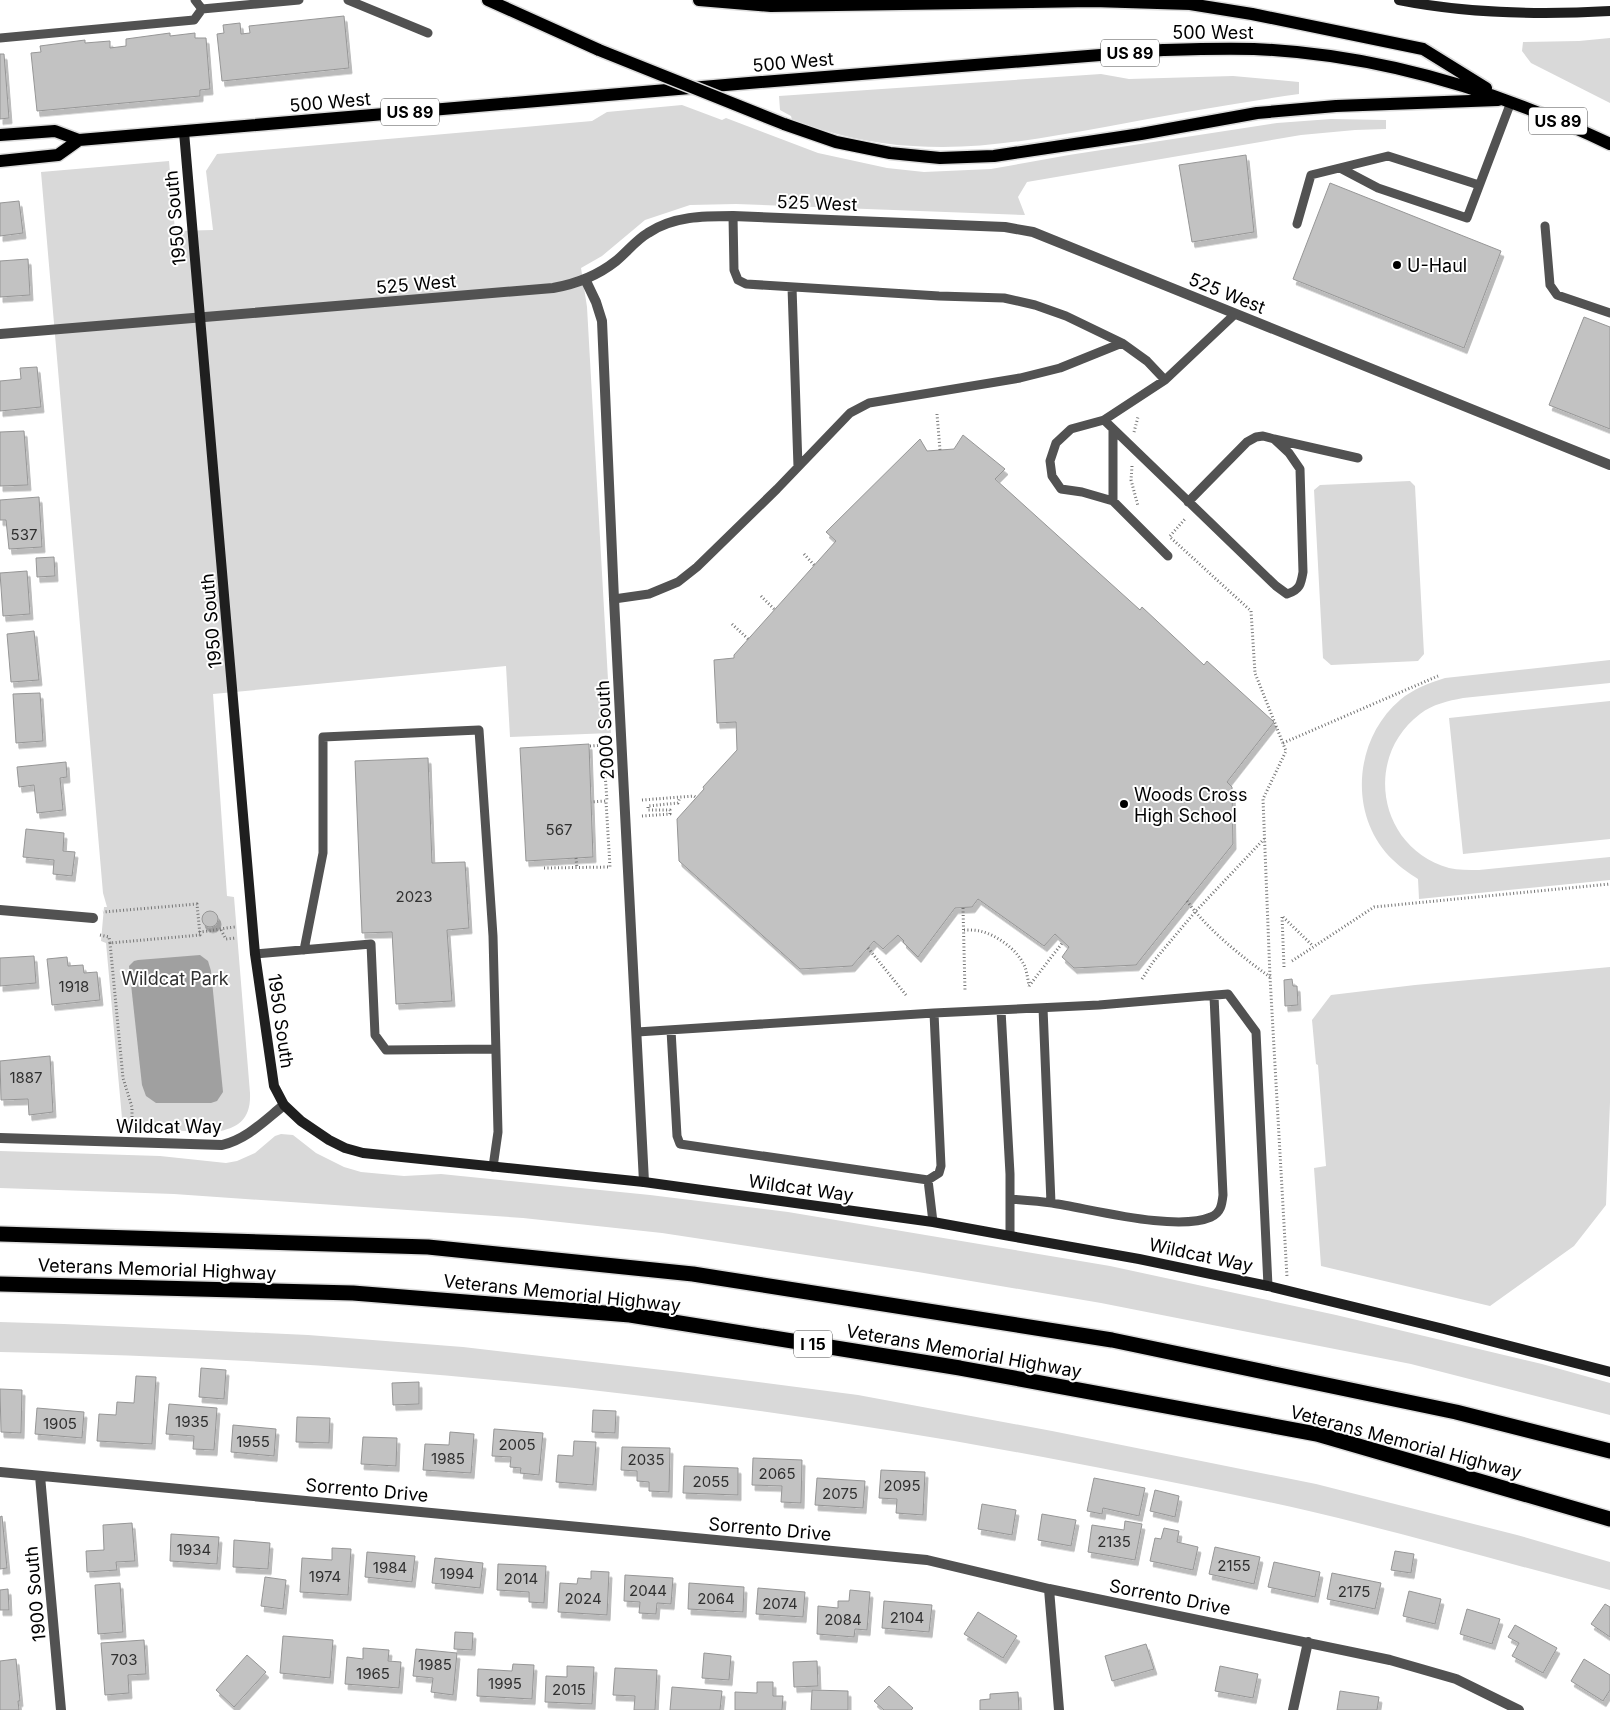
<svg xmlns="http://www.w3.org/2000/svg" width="1610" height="1710" viewBox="0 0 1610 1710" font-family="Inter,sans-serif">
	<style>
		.green { fill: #d9d9d9 }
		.water { fill: #a0a0a0 }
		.building { fill: #c2c2c2; stroke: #969696; filter: url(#shadow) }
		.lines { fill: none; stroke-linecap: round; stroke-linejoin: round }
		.primary-casing { stroke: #dbdbdb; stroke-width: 15 }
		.highway-casing { stroke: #dbdbdb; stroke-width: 18 }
		.path { stroke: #747474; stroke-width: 3; stroke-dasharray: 1 2.5; stroke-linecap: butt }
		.lane { stroke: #525252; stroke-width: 9 }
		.street { stroke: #525252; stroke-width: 10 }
		.secondary { stroke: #1f1f1f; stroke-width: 10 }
		.primary { stroke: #000; stroke-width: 12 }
		.highway { stroke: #000; stroke-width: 15 }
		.primary-bridge-casing { stroke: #dbdbdb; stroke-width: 15; stroke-linecap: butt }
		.primary-bridge { stroke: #000; stroke-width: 12 }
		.poi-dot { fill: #000; stroke: #fff; stroke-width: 2 }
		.labels { text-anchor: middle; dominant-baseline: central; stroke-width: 4; stroke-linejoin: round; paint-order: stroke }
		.number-label { font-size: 15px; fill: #303030 }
		.shield { fill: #fff; stroke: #4c4c4c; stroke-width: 1 }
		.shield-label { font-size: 16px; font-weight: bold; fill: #000 }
		.street-label { font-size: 18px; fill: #000; stroke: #fff }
		.poi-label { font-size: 18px; fill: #000; stroke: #fff; text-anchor: start }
		.park-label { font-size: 18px; fill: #303030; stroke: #fff }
	</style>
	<defs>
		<filter id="shadow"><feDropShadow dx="3" dy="5.5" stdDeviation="0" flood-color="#0004"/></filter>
	</defs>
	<rect width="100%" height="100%" fill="#fff"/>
	<path class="green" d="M1610,38V103L1531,63L1522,51L1523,42L1579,41Z
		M1101,74L1129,79L1233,76L1299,82V94C1234,103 1169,115 1105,127C1041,138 978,151 913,146C871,144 831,134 792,120L791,116L780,110L779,96Z
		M682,105L722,120L726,118L818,153L887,168L924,172L991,169L1069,155L1277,123L1331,119L1386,120V129L1355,130L1301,135L1027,182L1018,197L1025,215L736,204L690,205L645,220L602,256L581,268L587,307L611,733L510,737L506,666L213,694L227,896L234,897L250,1093C251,1119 239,1128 215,1132L123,1129L106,943L101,941L104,907H107L103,893L41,172L169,161L175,231L213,230L206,171L217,154L592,121L607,112Z
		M1410,481L1415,486L1424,654L1418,661L1331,665L1323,658L1314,490L1320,485Z
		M1610,660V683L1463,698C1448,701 1433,704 1420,714C1363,757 1378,848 1449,868C1458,870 1469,870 1479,870L1610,857V880L1419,899L1418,879C1409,873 1401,868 1393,860C1348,817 1353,740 1400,700C1413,689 1429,683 1445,678Z
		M1610,701V839L1463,854L1449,718Z
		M1610,967V1102L1606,1205L1574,1246L1490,1306L1321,1266L1314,1168L1326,1166L1318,1065L1316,1064L1312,1020L1331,995L1415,985Z
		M281,1134L293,1135L316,1153L344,1167L361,1172L404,1176L441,1174L650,1195L788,1212L1110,1266L1336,1315L1542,1364L1610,1383V1415L1411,1364L1101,1303L918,1272L662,1233L523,1218L174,1194L0,1188V1151L160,1156L226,1163L237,1161L255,1153L275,1136Z
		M0,1322L64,1324L308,1335L463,1347L680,1372L858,1395L1052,1431L1316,1484L1517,1535L1610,1562V1590C1510,1564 1410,1535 1309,1511C1221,1491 1132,1474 1043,1457C699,1393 350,1358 0,1352Z"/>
	<path class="water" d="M200,955L208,961L211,971L223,1092L217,1101L211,1103H156L146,1096L142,1085L129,966L134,961L138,960Z"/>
	<path class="building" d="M344,16L349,68L222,81L217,34L224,33L223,25L240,23L241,34L250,33L249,26Z
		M170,33V36L195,33V38H206L210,89L200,90V96L37,111L31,53L41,52L40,46L85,40V43L110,41V48L126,46V39Z
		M0,54H4L9,118L0,119Z
		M1246,155L1254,232L1192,242L1179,165Z
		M1330,183L1501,251L1464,348L1293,279Z
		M19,201L23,233L0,236V203Z
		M28,259L30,295L0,297V261Z
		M1584,317L1610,327V429L1549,405Z
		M37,367L41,407L0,411V381L21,379L20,368Z
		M24,431L28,485L0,486V432Z
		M963,435L1005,469L995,479L1140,610L1142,607L1204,665L1207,661L1274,722L1227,782L1232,787L1233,844L1136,965L1074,968L1062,957L1069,947L1055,934L1044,946L978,899L972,907L955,908L918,957L903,942L904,941L898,935L883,949L874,941L852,966L800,969L679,861L677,819L704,789L703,787L737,750L736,722L717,723L714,660L734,658V655L836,541L826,532L920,439L927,451L954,449Z
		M39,497L42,547L9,549L6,520H0V500Z
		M54,557L55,576L37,577L36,558Z
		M27,571L30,614L3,616L0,573Z
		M34,631L39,680L11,682L7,634Z
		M40,693L43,741L16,743L13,694Z
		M589,744L593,857L526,861L520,748Z
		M428,758L432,863L465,862L469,928L447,930L452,1001L396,1004L392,932L362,933L355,761Z
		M66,762L67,777L60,778L63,810L37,813L34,785L19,787L17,767Z
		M26,829L64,833L63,851L75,852L72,876L53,874L54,860L23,857Z
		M202 919a8 8 0 1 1 16 0a8 8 0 1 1-16 0Z
		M34,956L36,983L0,986V958Z
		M67,957L68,966L83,965L84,973L97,972L100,1000L52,1005L47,959Z
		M1292,979L1293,986H1297L1298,1005L1285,1006L1284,980Z
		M50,1056L53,1112L29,1115L28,1099L1,1100L0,1061Z
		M201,1368L226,1370L224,1399L199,1397Z
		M136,1376L156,1377L152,1444L97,1441L99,1414L116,1415L117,1402L134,1403Z
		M419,1382V1404L393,1405L392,1383Z
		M0,1389L22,1390L21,1433L1,1432Z
		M169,1404L217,1408L214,1450L193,1449L194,1436L166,1434Z
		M37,1408L84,1412L82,1438L35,1434Z
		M593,1410L616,1411L615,1433L592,1432Z
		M297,1417L330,1418L329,1443L296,1442Z
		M233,1425L276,1429L274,1456L231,1452Z
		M494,1429L543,1433L539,1475L520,1473L521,1468L510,1467L511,1457L492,1456Z
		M450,1432L474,1434L471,1473L423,1470L425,1444L449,1445Z
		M363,1437L397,1438L396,1466L361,1464Z
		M574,1441L596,1442L593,1485L556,1482L558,1455L573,1456Z
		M622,1447L670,1448L669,1492L649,1491V1482L637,1481V1471L621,1470Z
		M753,1458L802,1460L801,1503L781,1502L782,1486L752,1485Z
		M684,1466L738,1468V1495L683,1493Z
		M881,1470L925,1472L923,1515L896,1513L897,1499L879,1498Z
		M817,1478L865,1481L863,1508L815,1505Z
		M1094,1478L1145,1488L1139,1516L1103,1508L1102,1514L1087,1511Z
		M1155,1490L1179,1496L1175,1517L1150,1511Z
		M982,1504L1016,1510L1012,1535L978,1529Z
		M1042,1514L1076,1520L1071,1546L1038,1540Z
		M2,1516L7,1568L0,1569V1517Z
		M1125,1521L1142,1524L1135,1560L1088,1552L1092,1525L1124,1530Z
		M132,1523L135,1561L116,1562L117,1570L87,1572L86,1551L104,1550L103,1525Z
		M1164,1528L1179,1531L1177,1542L1198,1547L1193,1570L1150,1561L1155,1538L1161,1539Z
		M171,1534L219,1537L217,1564L170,1561Z
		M234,1540L270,1543L268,1569L233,1567Z
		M1215,1547L1260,1557L1254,1584L1209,1574Z
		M332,1548L351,1549L348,1595L300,1592L302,1558L332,1560Z
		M1395,1551L1414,1554L1411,1573L1391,1570Z
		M367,1552L415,1556L412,1582L365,1577Z
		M435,1558L483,1563L480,1588L432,1583Z
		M1274,1562L1320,1572L1315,1597L1268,1587Z
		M498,1564L546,1566L544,1603L529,1602V1592L497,1590Z
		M591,1571L609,1572L607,1615L558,1612L560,1583L577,1584L578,1578L591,1579Z
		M1332,1573L1381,1583L1375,1609L1327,1599Z
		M625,1575L673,1578L671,1604L657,1603L656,1614L639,1613L640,1602L624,1601Z
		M265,1577L286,1580L283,1609L261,1606Z
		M120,1583L123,1632L98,1634L95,1585Z
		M689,1583L744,1587L743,1612L688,1609Z
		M758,1588L805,1592L803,1617L756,1614Z
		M8,1589L9,1610H0V1590Z
		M850,1590L870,1592L867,1630L855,1629L854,1637L817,1634L818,1606L838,1608V1601H849Z
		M1409,1591L1441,1599L1435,1624L1403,1616Z
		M884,1601L932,1605L929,1632L882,1628Z
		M1605,1604L1610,1607V1637L1591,1624Z
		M1467,1609L1500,1619L1492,1644L1460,1634Z
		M978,1612L1017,1636L1003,1658L964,1634Z
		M1515,1625L1557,1648L1543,1673L1512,1656L1519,1643L1508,1637Z
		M455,1632L473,1633L472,1650L454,1649Z
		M283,1636L333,1640L330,1678L280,1673Z
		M144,1640L146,1674L128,1675L129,1693L105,1695L101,1643Z
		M1146,1644L1154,1669L1112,1681L1105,1656Z
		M363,1648L389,1650L388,1661L401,1662L399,1688L345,1684L347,1657L363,1659Z
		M416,1649L457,1653L453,1695L431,1692L433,1678L413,1676Z
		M704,1653L731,1656L729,1680L702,1678Z
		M247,1655L266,1672L234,1707L216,1690Z
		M16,1659L20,1701H18L19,1710H0V1661Z
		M1584,1659L1610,1675V1690L1603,1701L1571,1681Z
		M817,1661L818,1686L794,1687L793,1662Z
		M513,1664L534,1665L532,1699L477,1696L478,1669L512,1671Z
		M567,1666L594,1667L592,1704L545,1702L546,1676L567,1677Z
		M1220,1666L1258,1674L1253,1698L1215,1691Z
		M615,1668L657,1670L655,1710H634L635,1696L613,1695Z
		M757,1682H773V1696H783L782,1710H735V1692L757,1693Z
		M889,1686L913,1708L911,1710H884L874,1701Z
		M672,1687L722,1691L720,1710H670Z
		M812,1690L848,1691V1710H811Z
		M1340,1691L1379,1697L1377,1710H1337Z
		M1018,1692L1019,1710H980V1700L990,1699V1694Z"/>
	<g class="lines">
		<g class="primary-casing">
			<path id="primary" d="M488,0L599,50
				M699,0L771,6L1093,1L1190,4L1252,14L1423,49L1486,88
				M784,124L836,142L890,153L940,158L994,156L1141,134L1257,113L1336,106L1498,100
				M0,135L55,131L79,140L749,83L1163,50C1194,49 1224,48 1254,49C1377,54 1499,91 1610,144
				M0,161L58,155L79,140"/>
		</g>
		<g class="highway-casing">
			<path id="highway" d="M0,1234L428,1247L693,1274L1112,1340L1456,1412L1610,1451
				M0,1284L353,1293L630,1315L960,1368L1317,1434L1610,1519"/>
		</g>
		<path class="path" d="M937,414L940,450
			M1134,432L1138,417
			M1132,466L1131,480L1138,506
			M1170,536L1185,519
			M1171,538L1251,611L1255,673L1286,751L1263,799L1270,977L1287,1277
			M804,554L814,565
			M761,596L774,609
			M732,624L748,639
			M1283,743L1438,676
			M590,746L603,745L607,801
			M642,800L694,796L697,798
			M642,816L670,814V810H648V806L678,803L680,797
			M576,858L577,868
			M544,868L610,867L606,801L591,802
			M1187,901C1207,929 1242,957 1270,977
			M963,908L965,991
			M221,930L226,939L236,938
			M964,930C969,930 975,930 980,931C997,935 1018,950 1025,967C1027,973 1028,980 1029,986
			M199,932C212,931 223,928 235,927
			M100,935L109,937L110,943L200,935L197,904L103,912
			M110,943L123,1078L132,1107V1123
			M868,948L906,995
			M1292,961L1374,907L1610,884
			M1284,967L1282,916L1313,946
			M1142,979L1153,962L1195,912L1264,839
			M1029,986L1063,942"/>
		<path class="lane" d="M195,0L202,9
			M348,0L428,33
			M0,38L194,20L202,9L299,0
			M1340,168L1378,188L1467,218L1511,102
			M733,216L734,270L738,280L746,284L939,296L1004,298L1035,305L1066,316L1122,343
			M1297,224L1311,175L1388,156L1479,185
			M1545,226L1550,285L1557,295L1610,313
			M792,287L798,467
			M1104,420L1276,586L1287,594C1300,590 1301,584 1303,572L1300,469L1289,453L1274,439L1263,436L1256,437L1247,442L1188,502
			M1274,439L1358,458
			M1113,501V430
			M1168,556L1113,501L1082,492L1061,489L1052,476L1050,461L1056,443L1071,429L1104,420L1165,380L1235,314
			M614,599L649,594L678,582L697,567L777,489L850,413L869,403L1020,378L1060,368L1122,343L1147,361L1165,380
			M304,950L323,853V737L479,730L493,936L498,1132L493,1167
			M255,954L371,944L375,1035L386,1050L496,1049
			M1043,1008L1051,1203
			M1001,1010L1010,1174V1236
			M671,1030L677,1136L680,1144L928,1180L939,1173L941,1166L934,1013
			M637,1032L934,1013L1099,1005L1228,994L1256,1032L1268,1286
			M928,1180L933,1222
			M1010,1199C1024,1200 1039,1201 1052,1203C1092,1209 1176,1232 1211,1217C1221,1213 1222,1204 1223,1195L1214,996"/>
		<path class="street" d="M585,279L596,302L602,321L614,599L644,1182
			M0,334L553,288C576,284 597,276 616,261C627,252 636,240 648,233C673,216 704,216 733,216L1005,227L1033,232L1610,465
			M0,910L93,918
			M0,1138L222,1145C247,1139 264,1121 284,1105
			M0,1472L927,1560L1049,1589L1390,1660L1456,1679L1519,1710
			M40,1476L61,1710
			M1049,1589L1059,1710
			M1293,1710L1308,1642"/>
		<path class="secondary" d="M1399,0C1469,14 1539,15 1610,11
			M184,132L255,954L274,1086L284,1105L301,1121L329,1140L345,1148L363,1153L644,1182L933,1222L1010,1236L1139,1259L1268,1286L1444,1329L1610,1372"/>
		<use href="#primary" class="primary"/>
		<use href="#highway" class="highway"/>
		<g class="primary-bridge-casing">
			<path id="primary-bridge" d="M599,50L784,124"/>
		</g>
		<use href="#primary-bridge" class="primary-bridge"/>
	</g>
	<g class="poi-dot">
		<circle cx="1397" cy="265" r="5"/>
		<circle cx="1124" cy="804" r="5"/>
	</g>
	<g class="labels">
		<g class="number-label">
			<text x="24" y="534">537</text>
			<text x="559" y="829">567</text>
			<text x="414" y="896">2023</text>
			<text x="74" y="986">1918</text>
			<text x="26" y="1077">1887</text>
			<text x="192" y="1421">1935</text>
			<text x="60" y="1423">1905</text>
			<text x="253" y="1441">1955</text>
			<text x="517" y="1444">2005</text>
			<text x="448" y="1458">1985</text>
			<text x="646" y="1459">2035</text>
			<text x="777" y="1473">2065</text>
			<text x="711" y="1481">2055</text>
			<text x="902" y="1485">2095</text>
			<text x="840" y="1493">2075</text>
			<text x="1114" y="1541">2135</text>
			<text x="194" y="1549">1934</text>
			<text x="1234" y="1565">2155</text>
			<text x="390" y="1567">1984</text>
			<text x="457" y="1573">1994</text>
			<text x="325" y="1576">1974</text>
			<text x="521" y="1578">2014</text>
			<text x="648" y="1590">2044</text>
			<text x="1354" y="1591">2175</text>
			<text x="583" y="1598">2024</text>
			<text x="716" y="1598">2064</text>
			<text x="780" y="1603">2074</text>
			<text x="907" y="1617">2104</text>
			<text x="843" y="1619">2084</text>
			<text x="124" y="1659">703</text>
			<text x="435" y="1664">1985</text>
			<text x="373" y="1673">1965</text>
			<text x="505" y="1683">1995</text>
			<text x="569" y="1689">2015</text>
		</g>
		<g class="shield">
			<rect x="1101" y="39.5" width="58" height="27" rx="4"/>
			<rect x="381" y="98.5" width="58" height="27" rx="4"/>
			<rect x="1529" y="107.5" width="58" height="27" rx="4"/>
			<rect x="794" y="1330.5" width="38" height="27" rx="4"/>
		</g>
		<g class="shield-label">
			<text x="1130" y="53">US 89</text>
			<text x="410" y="112">US 89</text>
			<text x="1558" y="121">US 89</text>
			<text x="813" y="1344">I 15</text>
		</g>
		<g class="street-label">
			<text x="1213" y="32">500 West</text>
			<text transform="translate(793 62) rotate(-5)">500 West</text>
			<text transform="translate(330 102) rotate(-5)">500 West</text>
			<text transform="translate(817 203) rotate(2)">525 West</text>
			<text transform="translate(175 218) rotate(-95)">1950 South</text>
			<text transform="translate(416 284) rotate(-5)">525 West</text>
			<text transform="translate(1227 293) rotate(22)">525 West</text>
			<text transform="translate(211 621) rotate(-95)">1950 South</text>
			<text transform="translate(605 730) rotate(-93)">2000 South</text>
			<text transform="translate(281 1021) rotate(82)">1950 South</text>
			<text x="169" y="1126">Wildcat Way</text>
			<text transform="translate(801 1188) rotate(8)">Wildcat Way</text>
			<text transform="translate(1201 1255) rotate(12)">Wildcat Way</text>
			<text transform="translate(157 1269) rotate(2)">Veterans Memorial Highway</text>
			<text transform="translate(562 1293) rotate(6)">Veterans Memorial Highway</text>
			<text transform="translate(964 1351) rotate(10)">Veterans Memorial Highway</text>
			<text transform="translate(1406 1442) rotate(15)">Veterans Memorial Highway</text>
			<text transform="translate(367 1490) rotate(5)">Sorrento Drive</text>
			<text transform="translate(770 1529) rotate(5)">Sorrento Drive</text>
			<text transform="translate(35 1594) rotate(-95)">1900 South</text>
			<text transform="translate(1170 1597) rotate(11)">Sorrento Drive</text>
		</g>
		<g class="poi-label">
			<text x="1407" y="265">U-Haul</text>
			<text x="1134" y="794">Woods Cross<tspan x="1134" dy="21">High School</tspan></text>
		</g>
		<g class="park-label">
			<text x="175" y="978">Wildcat Park</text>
		</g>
	</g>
</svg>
